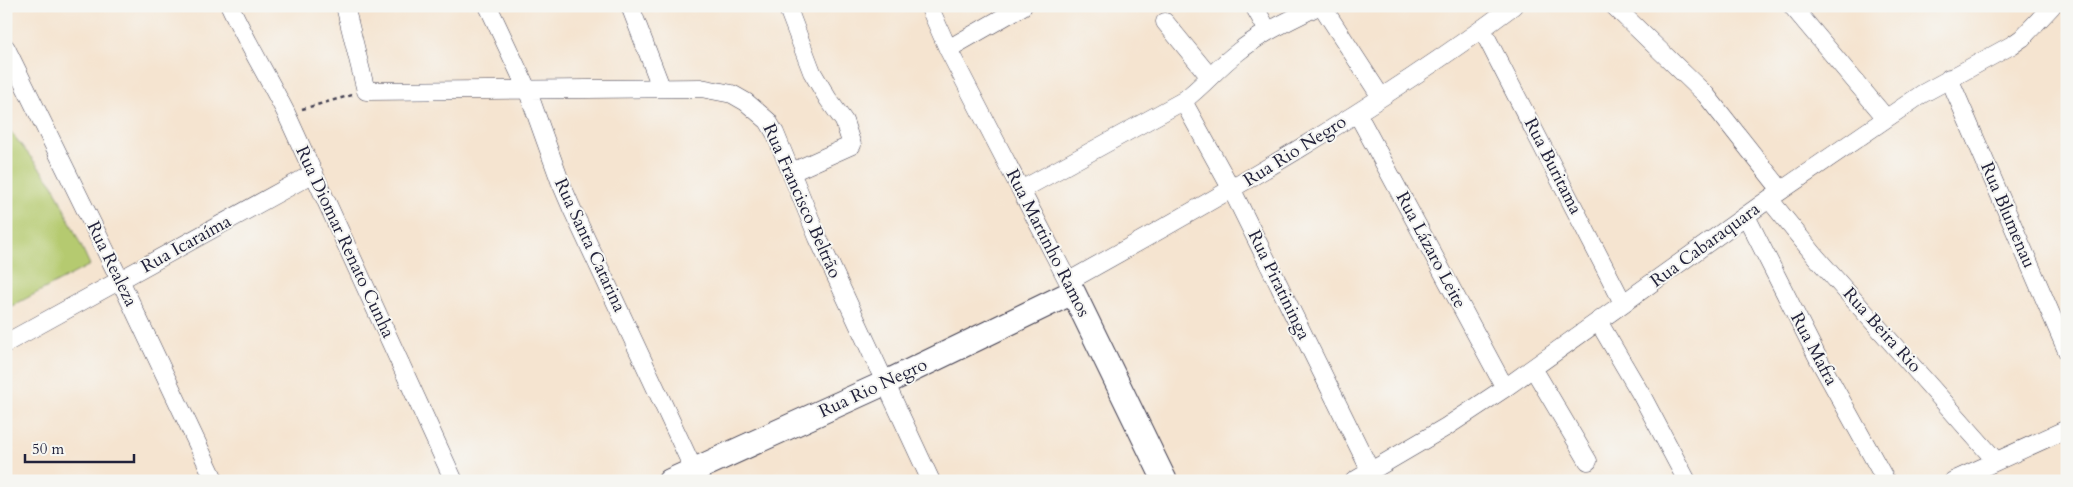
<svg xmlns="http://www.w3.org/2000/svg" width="2073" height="487" viewBox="0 0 2073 487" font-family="Cardo,serif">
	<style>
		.green { fill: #b5ca6f; stroke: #6c7655 }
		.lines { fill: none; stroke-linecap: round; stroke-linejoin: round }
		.street-casing { stroke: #423f51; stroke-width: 19 }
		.secondary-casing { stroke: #423f51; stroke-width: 26 }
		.path { stroke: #423f51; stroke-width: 2.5; stroke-dasharray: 4 4; stroke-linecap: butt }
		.street { stroke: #fff; stroke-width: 18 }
		.secondary { stroke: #fff; stroke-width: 24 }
		.labels { text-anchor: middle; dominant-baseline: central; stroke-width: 4; stroke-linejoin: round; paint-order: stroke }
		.street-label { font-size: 18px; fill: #22223b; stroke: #f6f6f2 }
	</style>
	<rect width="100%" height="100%" fill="#f6f6f2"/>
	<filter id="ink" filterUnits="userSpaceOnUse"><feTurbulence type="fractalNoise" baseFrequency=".02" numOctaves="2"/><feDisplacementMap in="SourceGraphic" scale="10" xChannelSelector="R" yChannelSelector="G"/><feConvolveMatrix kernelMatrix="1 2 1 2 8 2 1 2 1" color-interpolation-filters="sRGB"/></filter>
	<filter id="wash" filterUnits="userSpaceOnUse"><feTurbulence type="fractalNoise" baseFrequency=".0096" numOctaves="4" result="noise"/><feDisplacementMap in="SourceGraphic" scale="20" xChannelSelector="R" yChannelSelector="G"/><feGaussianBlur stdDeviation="1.12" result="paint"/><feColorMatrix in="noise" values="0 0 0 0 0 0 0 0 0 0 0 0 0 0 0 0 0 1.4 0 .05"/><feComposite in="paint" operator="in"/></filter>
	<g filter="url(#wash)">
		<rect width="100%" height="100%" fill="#f5e4d0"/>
		<path class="green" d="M6,126L53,185L90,265L6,309Z"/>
	</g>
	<g filter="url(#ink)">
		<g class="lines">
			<g class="street-casing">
				<path id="street" d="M230,6C247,43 268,77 286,113L454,481
					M345,6L366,91L701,88L732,94L746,102L768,121L775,133L818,238L931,481
					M488,6L527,89L560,181L572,209L699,481
					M630,6L661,87
					M787,6L812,72L828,99L844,121L852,145L792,172
					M929,6L948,49L1073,291
					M1254,6L1268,31
					M1322,6L1381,97
					M1614,6L1706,95L1781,190
					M1792,6L1886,118
					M1165,22L1210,77
					M1482,29L1623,303
					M6,48L120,280L215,481
					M948,49L1023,6
					M1949,78L2067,351
					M1183,101L1232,190L1371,472
					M1357,113L1505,388
					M1021,190L1183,101C1203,86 1218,67 1238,52C1262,32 1291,20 1318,6
					M1769,199L1816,257L1996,461
					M1746,216L1819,360L1886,481
					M1069,281C1221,196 1373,111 1513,6
					M1598,321L1642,396L1687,481
					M6,343L314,173
					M1533,368L1588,461
					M1354,481L1446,427L1505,388L1769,199L1922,94L2012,45L2022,38L2052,6
					M1953,481L2067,429"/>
			</g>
			<g class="secondary-casing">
				<path id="secondary" d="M670,481L885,383L1073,292L1165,481"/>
			</g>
			<path class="path" d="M302,109L352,95"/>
			<use href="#street" class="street"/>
			<use href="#secondary" class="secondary"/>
		</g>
	</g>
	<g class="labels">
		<g class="street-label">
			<text transform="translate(1295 151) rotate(-32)">Rua Rio Negro</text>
			<text transform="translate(1553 166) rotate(63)">Rua Buritama</text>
			<text transform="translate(802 201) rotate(66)">Rua Francisco Beltrão</text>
			<text transform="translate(2008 215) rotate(67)">Rua Blumenau</text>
			<text transform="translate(345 242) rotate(65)">Rua Diomar Renato Cunha</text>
			<text transform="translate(1048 243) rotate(63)">Rua Martinho Ramos</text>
			<text transform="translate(186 244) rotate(-29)">Rua Icaraíma</text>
			<text transform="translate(590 245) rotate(65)">Rua Santa Catarina</text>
			<text transform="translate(1705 245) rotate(-36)">Rua Cabaraquara</text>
			<text transform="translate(1431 250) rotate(62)">Rua Lázaro Leite</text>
			<text transform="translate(112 264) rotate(64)">Rua Realeza</text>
			<text transform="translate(1279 285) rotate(64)">Rua Piratininga</text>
			<text transform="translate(1882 330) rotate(48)">Rua Beira Rio</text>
			<text transform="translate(1814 349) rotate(62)">Rua Mafra</text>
			<text transform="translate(873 388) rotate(-25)">Rua Rio Negro</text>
		</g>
	</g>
	<rect width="2073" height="487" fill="none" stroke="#f6f6f2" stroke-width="25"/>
	<path d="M25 454v8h109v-8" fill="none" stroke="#22223b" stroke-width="2.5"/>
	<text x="32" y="454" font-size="15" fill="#22223b" stroke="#f6f6f2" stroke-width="4" paint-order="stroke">50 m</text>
</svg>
